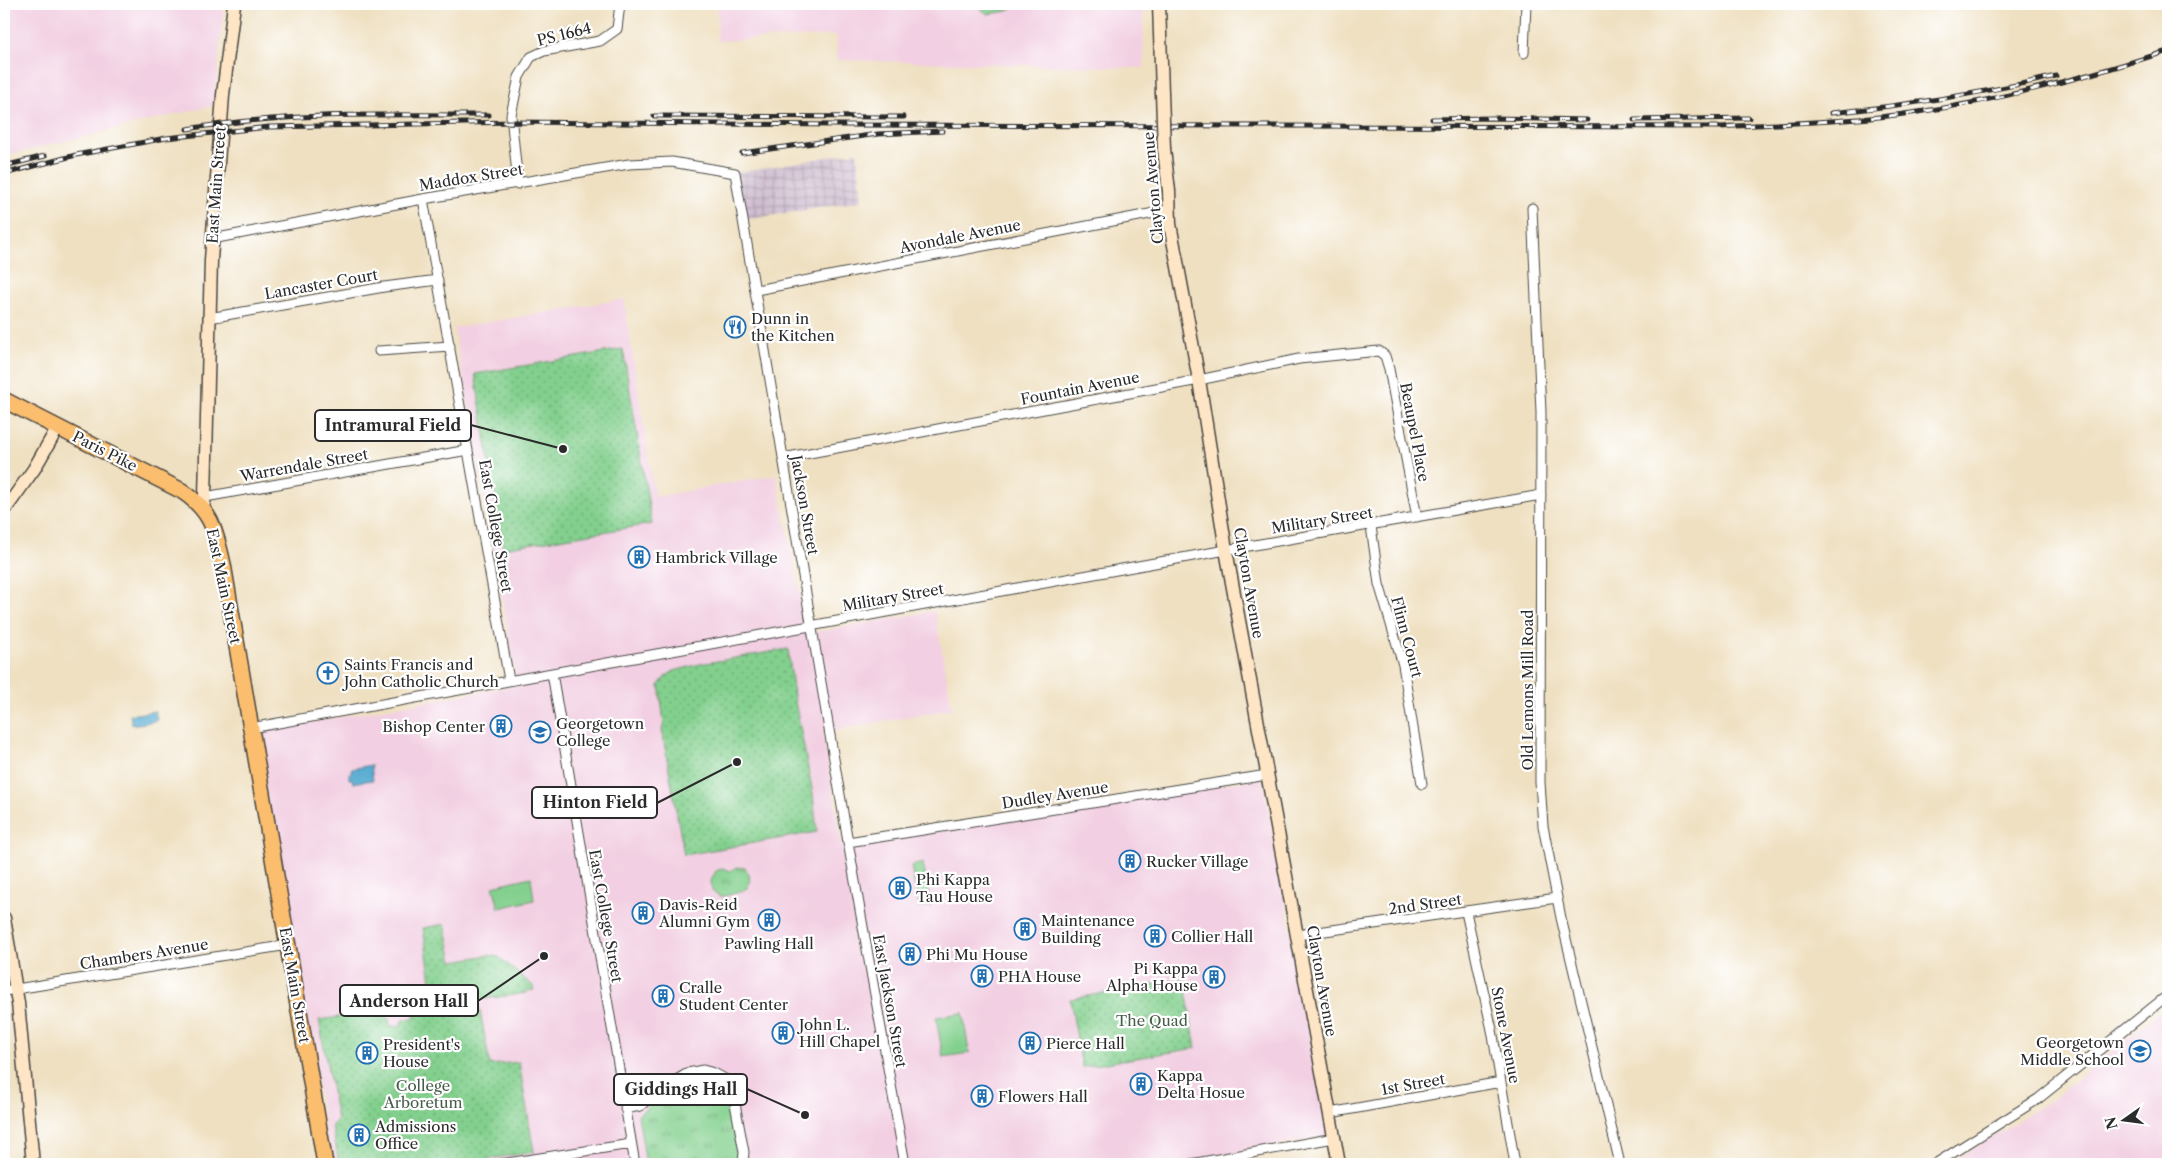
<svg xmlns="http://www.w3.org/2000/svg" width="2172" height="1168" viewBox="0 0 2172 1168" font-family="'Libre Caslon Text',serif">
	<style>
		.built { fill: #f2cfe2 }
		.industrial { fill: url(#industrial-grid) }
		.grass { fill: url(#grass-tufts); stroke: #577e5c }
		.park { fill: url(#park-dots); stroke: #577e5c }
		.pitch { fill: #83d08e; stroke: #577e5c }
		.water { fill: #54aad0; stroke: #406a7e }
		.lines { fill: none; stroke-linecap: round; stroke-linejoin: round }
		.street-casing { stroke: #484642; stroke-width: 11 }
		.secondary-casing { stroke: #484642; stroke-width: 15 }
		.primary-casing { stroke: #484642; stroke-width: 18 }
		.street { stroke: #fff; stroke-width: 9 }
		.secondary { stroke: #fde5c5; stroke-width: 12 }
		.primary { stroke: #fbbd6e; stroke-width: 15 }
		.rail-casing { stroke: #2b2b2b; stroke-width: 5 }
		.rail { stroke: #fff; stroke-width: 3; stroke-dasharray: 9; stroke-linecap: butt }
		.secondary-bridge-casing { stroke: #484642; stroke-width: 15; stroke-linecap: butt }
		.secondary-bridge { stroke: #fde5c5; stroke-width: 12 }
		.labels { text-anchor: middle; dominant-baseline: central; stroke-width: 4.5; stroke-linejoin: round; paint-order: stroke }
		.street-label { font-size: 15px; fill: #2b2b2b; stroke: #fff }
		.poi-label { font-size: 15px; fill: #2b2b2b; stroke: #fff; text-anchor: start }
		.park-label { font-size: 15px; fill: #455d49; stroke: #fff }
		.leader { fill: none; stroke: #2b2b2b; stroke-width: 2 }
		.callout-dot { fill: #2b2b2b; stroke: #fff; stroke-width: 2 }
		.callout { fill: #fff; stroke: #2b2b2b; stroke-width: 2 }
		.callout-label { font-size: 16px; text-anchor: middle; font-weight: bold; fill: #2b2b2b }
	</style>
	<defs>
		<pattern id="industrial-grid" width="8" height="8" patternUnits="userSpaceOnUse" patternTransform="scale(1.25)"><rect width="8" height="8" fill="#cfbdd0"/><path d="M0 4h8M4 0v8" fill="none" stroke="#a89aa9"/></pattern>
		<pattern id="grass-tufts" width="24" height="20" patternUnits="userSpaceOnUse" patternTransform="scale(1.25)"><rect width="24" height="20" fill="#83d08e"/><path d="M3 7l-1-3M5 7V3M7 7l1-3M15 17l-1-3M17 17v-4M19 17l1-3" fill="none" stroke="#6ba974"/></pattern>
		<pattern id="park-dots" width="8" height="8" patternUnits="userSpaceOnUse" patternTransform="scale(1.25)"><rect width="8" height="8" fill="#83d08e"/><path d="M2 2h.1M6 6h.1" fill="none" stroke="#6ba974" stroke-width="1.8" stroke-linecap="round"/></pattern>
	</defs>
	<rect width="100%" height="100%" fill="#fff"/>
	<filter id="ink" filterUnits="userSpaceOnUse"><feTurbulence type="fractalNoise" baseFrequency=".02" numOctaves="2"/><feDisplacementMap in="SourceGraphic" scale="10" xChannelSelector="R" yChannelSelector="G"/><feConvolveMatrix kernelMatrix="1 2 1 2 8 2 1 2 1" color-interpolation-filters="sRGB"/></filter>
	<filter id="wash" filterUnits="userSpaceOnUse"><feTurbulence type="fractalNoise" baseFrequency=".0096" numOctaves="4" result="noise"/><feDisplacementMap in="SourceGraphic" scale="20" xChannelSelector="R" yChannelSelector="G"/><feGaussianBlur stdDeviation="1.12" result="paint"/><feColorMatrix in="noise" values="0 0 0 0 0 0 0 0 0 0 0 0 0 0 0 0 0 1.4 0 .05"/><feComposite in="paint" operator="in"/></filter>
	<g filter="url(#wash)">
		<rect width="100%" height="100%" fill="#efe0c1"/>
		<path class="built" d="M4,4H224L214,105L4,156Z
			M718,4H1143L1144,68L837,60V35L717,41Z
			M624,299L655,497L776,475L808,633L935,611L952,709L823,732L842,846L1263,778L1328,1136L1172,1164H331L256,732L517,685L454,328Z
			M2168,1005V1164H1949L2054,1098Z"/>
		<path class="industrial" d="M857,152L862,201L743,220L735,173Z"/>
		<path class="grass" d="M736,867L745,868C750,874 751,879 748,887L743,891L721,897L712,891L711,880L716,871L723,868L730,871Z
			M696,1076L712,1077L726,1089L739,1157L737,1164H646L638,1115C656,1100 673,1084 696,1076Z"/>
		<path class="park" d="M623,349L652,524L503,548L475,374Z
			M788,649L794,696L813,794L817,832L684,855L662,730L664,722L659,685L665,677L674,671L700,664Z
			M445,924L453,961L489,955L499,957L533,986L534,990L526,991V993L478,1000L490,1065L519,1062L534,1152L456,1164H339L332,1125L337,1120L319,1020L378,1011L389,1019L390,1026H400L403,1020L415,1018L411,996L400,998L398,987L431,981L423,928Z
			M1184,979L1196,1048L1082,1067L1070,999Z"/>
		<path class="pitch" d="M973,4H1016L1008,11L988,14Z
			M923,863L931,906L919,908L911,866Z
			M531,877L534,900L499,908L493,886Z
			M963,1013L969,1053L943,1057L936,1017Z"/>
		<path class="water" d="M155,711L157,718L156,721L132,725L130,715Z
			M371,765L373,780L353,783L352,779H349V774L352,773L351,769Z"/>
	</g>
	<g filter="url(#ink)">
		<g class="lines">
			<g class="street-casing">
				<path id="street" d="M778,6V4
					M1524,53L1526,4
					M518,184L511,115L519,77L531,57L544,51L600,41L617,29L620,4
					M423,199L509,680
					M1532,208L1541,412L1540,782L1543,826L1561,918L1620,1164
					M212,239L423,199L629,164L672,162L735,173L848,842L905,1164
					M756,290L1170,210
					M209,318L384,287L438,280
					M379,351L450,346
					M783,458L1199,380L1299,359L1379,351L1385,356L1389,369L1417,517
					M205,497L468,450
					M1371,526L1379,584L1403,665L1422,784
					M552,673L635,1164
					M251,728L1226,550L1541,495
					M848,842L1267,775
					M1466,912L1492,1030L1515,1164
					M1297,935L1557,898
					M4,991L288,945
					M625,1109L640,1106L661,1089L688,1073L703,1070L714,1073L725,1079L733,1093L744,1152L743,1164
					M1330,1113L1501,1082
					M500,1164L631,1144
					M1191,1164L1334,1138
					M1935,1164L2038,1099L2168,995"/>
			</g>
			<g class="secondary-casing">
				<path id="secondary" d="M1159,4L1162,93
					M1164,149L1169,191L1170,224L1199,380L1226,550L1339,1164
					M203,508L205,497L211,260L223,95L234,4
					M4,511L34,469L58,427
					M4,918L18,1003L33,1164"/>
			</g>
			<g class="primary-casing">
				<path id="primary" d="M4,400L182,491C212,511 215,530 223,564L325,1164"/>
			</g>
			<use href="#street" class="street"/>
			<use href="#secondary" class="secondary"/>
			<use href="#primary" class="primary"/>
			<g class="rail-casing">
				<path id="rail" d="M1831,113C1907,105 1981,94 2056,76
					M654,116L904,117
					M1432,119L1493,118L1587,120
					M1634,120L1749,118
					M187,129C287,112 389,115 489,115
					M742,153L878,134L943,131
					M4,166L45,156
					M4,174L76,155L166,138L269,127L515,122L837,125L1721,127C1786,123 1853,122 1918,112C2002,100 2086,77 2168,51"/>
			</g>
			<use href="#rail" class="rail"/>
			<g class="secondary-bridge-casing">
				<path id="secondary-bridge" d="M1162,93L1164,149"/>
			</g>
			<use href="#secondary-bridge" class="secondary-bridge"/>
		</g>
	</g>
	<defs>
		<g id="restaurant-ring" transform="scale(1.125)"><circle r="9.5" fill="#fff" stroke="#1f6fb2" stroke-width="1.5"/><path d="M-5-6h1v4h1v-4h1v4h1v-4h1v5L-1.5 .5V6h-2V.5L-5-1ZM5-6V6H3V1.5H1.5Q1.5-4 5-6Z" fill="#1f6fb2"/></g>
		<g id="building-ring" transform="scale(1.125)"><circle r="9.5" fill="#fff" stroke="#1f6fb2" stroke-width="1.5"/><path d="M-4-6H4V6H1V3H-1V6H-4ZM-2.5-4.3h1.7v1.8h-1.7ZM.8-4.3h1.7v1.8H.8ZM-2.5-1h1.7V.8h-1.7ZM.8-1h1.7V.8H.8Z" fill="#1f6fb2"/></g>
		<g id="church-ring" transform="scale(1.125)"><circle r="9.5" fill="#fff" stroke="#1f6fb2" stroke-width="1.5"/><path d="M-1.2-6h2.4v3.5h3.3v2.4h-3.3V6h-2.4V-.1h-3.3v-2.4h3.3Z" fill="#1f6fb2"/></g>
		<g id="university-ring" transform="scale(1.125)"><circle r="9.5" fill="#fff" stroke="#1f6fb2" stroke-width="1.5"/><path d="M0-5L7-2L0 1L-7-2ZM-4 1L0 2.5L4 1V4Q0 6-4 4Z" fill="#1f6fb2"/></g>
		<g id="school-ring" transform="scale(1.125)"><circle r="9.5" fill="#fff" stroke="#1f6fb2" stroke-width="1.5"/><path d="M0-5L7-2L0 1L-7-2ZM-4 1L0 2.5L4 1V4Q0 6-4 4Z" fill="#1f6fb2"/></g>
	</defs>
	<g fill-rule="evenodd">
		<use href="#restaurant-ring" x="735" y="327"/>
		<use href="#building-ring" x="639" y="557"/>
		<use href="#church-ring" x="328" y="673"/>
		<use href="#building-ring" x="501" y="726"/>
		<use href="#university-ring" x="540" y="732"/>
		<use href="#building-ring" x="1130" y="861"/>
		<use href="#building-ring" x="900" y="888"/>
		<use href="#building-ring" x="643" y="913"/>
		<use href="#building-ring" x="769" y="920"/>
		<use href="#building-ring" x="1025" y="929"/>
		<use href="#building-ring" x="1155" y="936"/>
		<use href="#building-ring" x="910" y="954"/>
		<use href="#building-ring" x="982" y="976"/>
		<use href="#building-ring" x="1214" y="977"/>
		<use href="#building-ring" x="663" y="996"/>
		<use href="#building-ring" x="783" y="1033"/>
		<use href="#building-ring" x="1030" y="1043"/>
		<use href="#school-ring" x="2140" y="1051"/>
		<use href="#building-ring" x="367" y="1053"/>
		<use href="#building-ring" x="1141" y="1084"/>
		<use href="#building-ring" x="982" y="1096"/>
		<use href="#building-ring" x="359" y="1135"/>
	</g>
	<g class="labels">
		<g class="street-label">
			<text transform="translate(564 34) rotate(-14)">PS 1664</text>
			<text transform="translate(471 177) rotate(-9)">Maddox Street</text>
			<text transform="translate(216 185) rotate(-86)">East Main Street</text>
			<text transform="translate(1153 188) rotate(-95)">Clayton Avenue</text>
			<text transform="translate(960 236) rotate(-11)">Avondale Avenue</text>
			<text transform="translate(321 284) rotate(-10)">Lancaster Court</text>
			<text transform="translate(1080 388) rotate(-11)">Fountain Avenue</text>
			<text transform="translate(1415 432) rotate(79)">Beaupel Place</text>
			<text transform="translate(105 451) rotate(27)">Paris Pike</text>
			<text transform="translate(304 465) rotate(-10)">Warrendale Street</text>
			<text transform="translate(805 505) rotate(80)">Jackson Street</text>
			<text transform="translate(1322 520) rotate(-9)">Military Street</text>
			<text transform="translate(496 526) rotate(80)">East College Street</text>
			<text transform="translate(1249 583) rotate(80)">Clayton Avenue</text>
			<text transform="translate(224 586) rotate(78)">East Main Street</text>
			<text transform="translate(893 597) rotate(-10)">Military Street</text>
			<text transform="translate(1407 637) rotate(75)">Flinn Court</text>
			<text transform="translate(1527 690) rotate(-90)">Old Lemons Mill Road</text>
			<text transform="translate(1055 795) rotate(-9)">Dudley Avenue</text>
			<text transform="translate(1425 904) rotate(-8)">2nd Street</text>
			<text transform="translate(606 916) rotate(80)">East College Street</text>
			<text transform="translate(144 954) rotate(-9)">Chambers Avenue</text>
			<text transform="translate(1322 981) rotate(80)">Clayton Avenue</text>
			<text transform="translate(295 985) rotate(80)">East Main Street</text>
			<text transform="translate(890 1001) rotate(80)">East Jackson Street</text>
			<text transform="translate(1506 1035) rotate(79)">Stone Avenue</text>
			<text transform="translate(1413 1084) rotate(-10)">1st Street</text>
		</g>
		<g class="poi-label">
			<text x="751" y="318">Dunn in<tspan x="751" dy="17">the Kitchen</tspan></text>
			<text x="655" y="557">Hambrick Village</text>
			<text x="344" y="664">Saints Francis and<tspan x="344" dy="17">John Catholic Church</tspan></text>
			<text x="556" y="723">Georgetown<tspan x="556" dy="17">College</tspan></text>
			<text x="485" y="726" text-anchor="end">Bishop Center</text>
			<text x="1146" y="861">Rucker Village</text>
			<text x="916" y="879">Phi Kappa<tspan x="916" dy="17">Tau House</tspan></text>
			<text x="659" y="904">Davis-Reid<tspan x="659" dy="17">Alumni Gym</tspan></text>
			<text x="1041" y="920">Maintenance<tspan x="1041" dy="17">Building</tspan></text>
			<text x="1171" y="936">Collier Hall</text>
			<text x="769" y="943" text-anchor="middle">Pawling Hall</text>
			<text x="926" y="954">Phi Mu House</text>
			<text x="1198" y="968" text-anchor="end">Pi Kappa<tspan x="1198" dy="17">Alpha House</tspan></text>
			<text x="998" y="976">PHA House</text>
			<text x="679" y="987">Cralle<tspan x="679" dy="17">Student Center</tspan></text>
			<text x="799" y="1024">John L.<tspan x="799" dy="17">Hill Chapel</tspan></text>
			<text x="2124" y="1042" text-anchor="end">Georgetown<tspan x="2124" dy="17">Middle School</tspan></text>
			<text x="1046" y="1043">Pierce Hall</text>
			<text x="383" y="1044">President's<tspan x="383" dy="17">House</tspan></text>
			<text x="1157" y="1075">Kappa<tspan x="1157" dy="17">Delta Hosue</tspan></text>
			<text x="998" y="1096">Flowers Hall</text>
			<text x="375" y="1126">Admissions<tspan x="375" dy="17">Office</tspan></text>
		</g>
		<g class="park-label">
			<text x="1152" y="1020">The Quad</text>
			<text x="423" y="1085">College<tspan x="423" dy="17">Arboretum</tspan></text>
		</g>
	</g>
	<path class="leader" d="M563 449L471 425M737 762L657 803M544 956L478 1001M805 1115L747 1089"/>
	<g class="callout-dot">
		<circle cx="563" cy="449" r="5"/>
		<circle cx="737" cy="762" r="5"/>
		<circle cx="544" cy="956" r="5"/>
		<circle cx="805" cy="1115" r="5"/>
	</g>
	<g class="callout">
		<rect x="315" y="410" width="156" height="31" rx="5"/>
		<rect x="532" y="787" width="125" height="31" rx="5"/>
		<rect x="340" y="985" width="138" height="31" rx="5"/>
		<rect x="614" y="1074" width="133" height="31" rx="5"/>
	</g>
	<g class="callout-label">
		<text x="393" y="431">Intramural Field</text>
		<text x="595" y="808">Hinton Field</text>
		<text x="409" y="1007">Anderson Hall</text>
		<text x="681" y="1095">Giddings Hall</text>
	</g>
	<rect width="2172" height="1168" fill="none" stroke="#fff" stroke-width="20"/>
	<g transform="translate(2124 1120) rotate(256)" stroke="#ffffff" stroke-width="4" paint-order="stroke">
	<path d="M0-4L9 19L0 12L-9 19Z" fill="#2b2b2b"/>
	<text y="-8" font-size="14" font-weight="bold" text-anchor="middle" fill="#2b2b2b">N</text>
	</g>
</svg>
